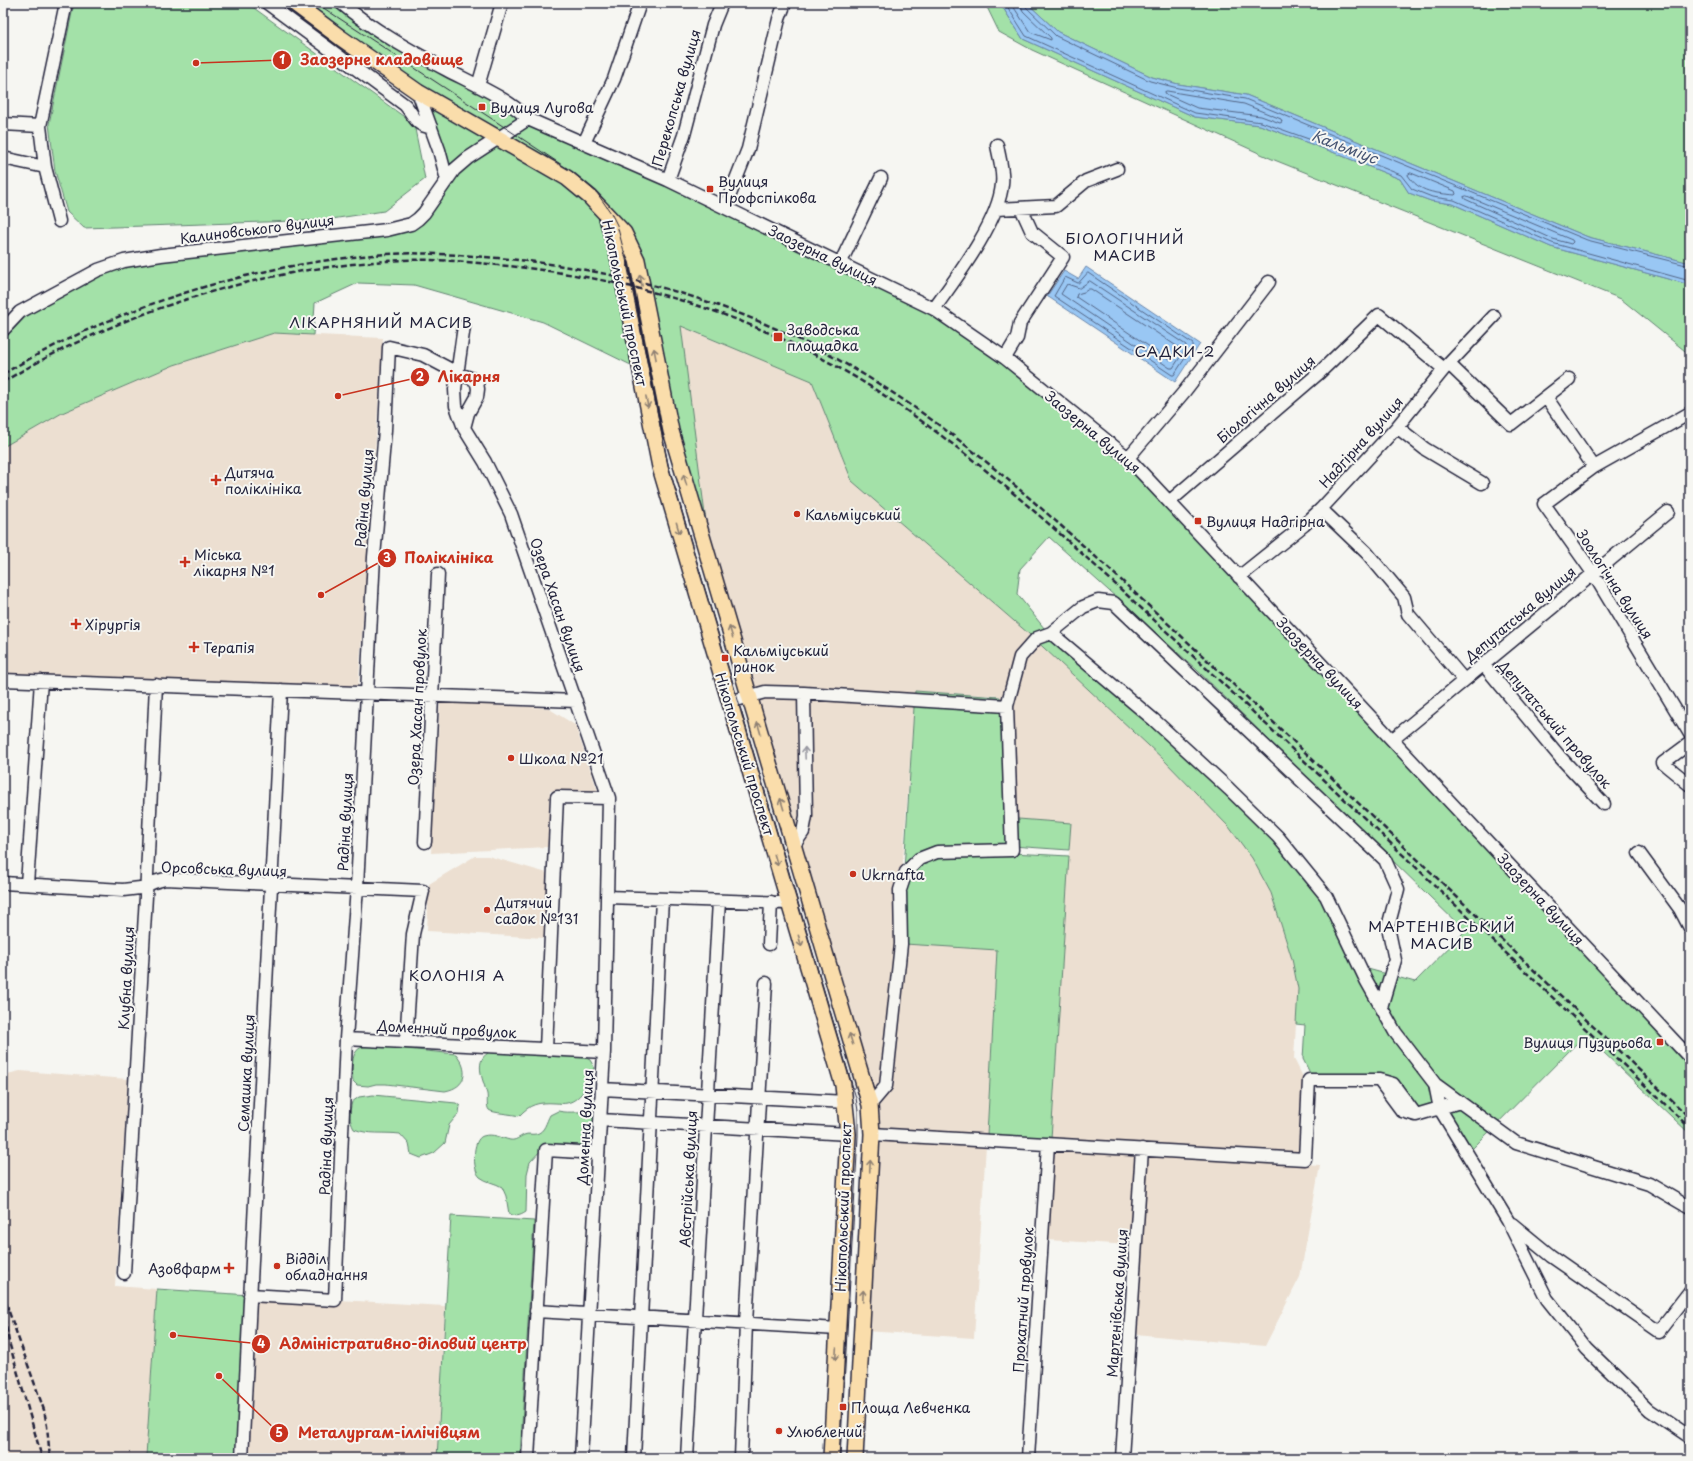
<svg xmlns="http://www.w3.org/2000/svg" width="1693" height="1461" viewBox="0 0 1693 1461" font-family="'Playpen Sans',sans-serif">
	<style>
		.built { fill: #ecdfd1 }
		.green { fill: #a3e1a8; stroke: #628272; fill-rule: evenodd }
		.water { fill: #99c7f4; stroke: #6985aa }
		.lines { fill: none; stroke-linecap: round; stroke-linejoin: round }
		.shore { stroke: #526485; stroke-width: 1 }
		.minor-casing { stroke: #22223b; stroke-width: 15 }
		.major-casing { stroke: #22223b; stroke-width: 18 }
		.minor { stroke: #f6f6f2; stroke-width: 12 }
		.major { stroke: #faddab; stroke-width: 15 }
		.tram { stroke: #22223b; stroke-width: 1 }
		.rail { stroke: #22223b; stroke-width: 2.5; stroke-dasharray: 6 3; stroke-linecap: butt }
		.oneway { stroke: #8e8073 }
		.oneway2 { stroke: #9797a0 }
		.poi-dot { fill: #c8321e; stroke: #f6f6f2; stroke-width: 1.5 }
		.labels { text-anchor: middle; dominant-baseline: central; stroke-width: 4; stroke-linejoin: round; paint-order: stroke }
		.street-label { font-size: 14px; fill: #22223b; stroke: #f6f6f2 }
		.poi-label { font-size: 14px; fill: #22223b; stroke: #f6f6f2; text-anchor: start }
		.water-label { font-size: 15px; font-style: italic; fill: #465472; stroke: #f6f6f2 }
		.neighbourhood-label { font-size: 15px; letter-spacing: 1px; fill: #22223b; stroke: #f6f6f2 }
		.leader { fill: none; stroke: #c8321e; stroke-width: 1.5 }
		.callout-dot { fill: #c8321e; stroke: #f6f6f2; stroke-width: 1.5 }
		.mark-label { font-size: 12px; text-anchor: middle; font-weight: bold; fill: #fff }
		.callout-label { font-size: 15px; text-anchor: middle; font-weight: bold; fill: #c8321e; stroke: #f6f6f2; stroke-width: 4; stroke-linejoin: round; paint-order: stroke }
	</style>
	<rect width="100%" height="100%" fill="#f6f6f2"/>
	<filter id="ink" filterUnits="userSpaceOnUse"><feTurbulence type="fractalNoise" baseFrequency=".025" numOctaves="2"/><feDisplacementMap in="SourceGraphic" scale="8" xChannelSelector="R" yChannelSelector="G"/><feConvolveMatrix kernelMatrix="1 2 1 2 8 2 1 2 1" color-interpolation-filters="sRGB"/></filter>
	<g filter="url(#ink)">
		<path class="built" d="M680,326L812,381L852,481L1029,634L1163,759L1229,827L1252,858L1271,893L1292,959L1298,989L1294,1059L1305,1081L1301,1154L1051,1139L1071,823L1005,818L1000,696L915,691L897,944L883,1084L873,1096L709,546Z
			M274,333L383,338L358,690L3,677V447L62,413L174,365Z
			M440,702L548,708L575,725L598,792L550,791L548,847L431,853Z
			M475,856H488L547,873L544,938L427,931L429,884Z
			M905,944L997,949L987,1135L876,1129L874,1107L890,1089Z
			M20,1071L128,1079L115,1286L157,1289L146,1456L186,1458H3V1075Z
			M876,1139L986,1145L974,1338L865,1331Z
			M1053,1149L1137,1154L1131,1245L1047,1240Z
			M1147,1155L1320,1165L1300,1277L1265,1346L1135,1334Z
			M250,1295L445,1306L437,1458H242Z"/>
		<path class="green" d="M74,3H247L414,124L425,179L384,211L325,220L84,228L67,212L55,171L49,124Z
			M295,3H341L521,111L934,309L1128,458L1690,1058V1134L1585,1035L1470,1151L1442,1106L1418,1112L1395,1081L1312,1077L1303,1059L1305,1025L1296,1024L1298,989L1292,959L1271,893L1252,858L1229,827L1163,759L1029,634L852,481L812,381L681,326L709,546L674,430L640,260L602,208L437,101ZM1049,537L1197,670L1465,931L1415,982L1357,966L1324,897L1276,839L1153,723L1048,633L1017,594L1020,569Z
			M985,3H1000L1023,39L1195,117L1260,125L1330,151L1400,179L1409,193L1431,201L1453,204L1551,247L1690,285V355L1621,299L1272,159L1032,50L999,32Z
			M1027,3H1690V263L1588,237L1246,95L1178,84L1152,77L1058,32Z
			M413,94L489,140L442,175Z
			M497,144C537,167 571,185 603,220L637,368L543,322L414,285L358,283L315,303L313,335L274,333L174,365L62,413L3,447V325L23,304L32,298L107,264L388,231L407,220L442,184Z
			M915,691L1000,697L1005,818L1071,823L1069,850L1012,846L936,848L904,870Z
			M1012,853L1069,856L1051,1139L987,1135L997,950L905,944L904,889L909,874L921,862L938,855Z
			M376,1046L456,1054C469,1070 467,1087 445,1091L386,1084H376L368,1086L357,1085L353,1081C352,1070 350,1050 363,1047C367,1046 372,1047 376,1046Z
			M492,1051L582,1056L590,1060L594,1067C591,1080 582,1100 567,1103C564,1104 559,1103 555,1103C538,1102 530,1104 519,1116C513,1114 492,1113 489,1110C486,1106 488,1099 487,1094C483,1079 472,1059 492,1051Z
			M373,1095L456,1103L460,1106L459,1113L449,1125L445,1143L434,1153L421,1158L411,1154L409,1144L400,1134C384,1132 368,1135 354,1129C349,1120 349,1113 352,1102L359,1097Z
			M558,1111C571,1114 581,1110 593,1113C596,1125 592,1135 585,1145L576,1147L542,1149L530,1162L527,1174L526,1212C520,1216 516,1217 509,1214L506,1196L502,1187C496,1183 486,1182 480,1177C472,1170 472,1139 483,1136C493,1133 501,1138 510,1140C516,1141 519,1137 524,1135C528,1133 532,1135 536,1134C545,1132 546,1122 550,1115Z
			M451,1216L534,1221L520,1458H437Z
			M157,1289L250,1295L242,1458L146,1456Z"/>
		<path class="water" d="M1000,3H1027L1058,32L1152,77L1178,84L1246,95L1588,237L1690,263V285L1551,247L1453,204L1431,201L1409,193L1400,179L1330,151L1260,125L1195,117L1023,39Z
			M1086,267L1200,344L1175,382L1047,296L1064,271L1078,279Z"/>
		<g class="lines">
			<path class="shore" d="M1005,3L1026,36L1195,113L1261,122L1331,147L1401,175L1412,189L1432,197L1454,200L1552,243L1690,281
				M1011,3L1030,32L1051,40V38L1023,11L1020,3
				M1025,3L1026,7L1056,36L1150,81L1178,88L1245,99L1587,240L1690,266
				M1167,91L1244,104L1281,119L1282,122L1280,123L1261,116L1197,108L1166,94L1165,92Z
				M1411,173L1455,191L1456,194L1455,195C1436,193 1419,193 1408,175Z
				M1467,196L1572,240L1573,242L1571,244L1553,239L1465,199L1464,197Z
				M1088,273L1193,344V346L1174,375H1172L1054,296L1065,277L1078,283Z
				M1090,281L1186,345V348L1173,368H1170L1061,294L1067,284L1079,288Z
				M1089,289H1091L1178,347V349L1171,359L1169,360L1076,297L1077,294L1084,292Z"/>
			<g class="minor-casing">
				<path id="minor" d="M267,3L405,105C414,115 415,126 431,127
					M341,3C373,30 409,50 447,70C472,83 509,99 528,119L668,180L934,309L1005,358L1128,458L1690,1058
					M478,86L502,3
					M418,92L439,150L447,180
					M3,124L40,126
					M584,143L614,79L640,3
					M3,158L45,167
					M668,180L684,135L713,25L722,3
					M725,207L748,149L779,19L785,3
					M996,209L1056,206L1086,181L1117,169
					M59,221L45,167L40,126L66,3
					M840,264L881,178
					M934,309C956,278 999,222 1002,184C1004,172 999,157 997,145
					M3,330L20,312L98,270L124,261L161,255L387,230L411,224L418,219L424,213L454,170L468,158L528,119
					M1005,358L1017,338L1020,323L1063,257L1032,232L1021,208
					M1449,364L1511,424L1569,379
					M1546,397L1594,467
					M1690,413L1594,467L1544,504L1593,573L1690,734
					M1397,427L1425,449L1482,483
					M464,428L456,406L455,389L464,326
					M1128,458L1184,392L1269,282
					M1169,502L1319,373L1379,315L1444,369
					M1321,509L1367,553L1404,597L1408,614L1464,680
					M1239,577L1304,525L1321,509L1397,427L1444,369L1494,316
					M1051,633L1154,720L1229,789L1278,837L1326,896L1366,980L1395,1032L1435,1084L1516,1143L1649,1184L1690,1208
					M1483,664L1560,757L1604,804
					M3,680L576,701
					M804,693L1007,706
					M729,702L765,692L804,693L806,816L803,832L794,845
					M1392,740L1668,512
					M1690,743L1663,763L1690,785
					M425,842L438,574
					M1639,853L1680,909L1690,928
					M3,883L123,890L140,888L154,882L165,879L423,891L413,934L406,1042
					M27,884L41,681
					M607,897L789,903
					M769,944L771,902
					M346,1039L604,1052
					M546,1049L557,797L609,798
					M1379,1080L1402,1111L1416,1115L1460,1102
					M1435,1084L1440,1109L1508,1221L1547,1299L1587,1349L1650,1410L1690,1437
					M602,1089L846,1102
					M870,1105L886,1086L901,944L900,890L906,872L919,859L937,852L1012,850L1007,706L1020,657L1037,638L1051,633L1083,607L1098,601L1114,603L1385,860L1398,889L1388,927L1395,960L1381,1007
					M601,1120L848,1134
					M872,1134L1305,1159L1309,1080H1379L1393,1084L1416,1115
					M1512,1224L1551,1256L1659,1331L1690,1291
					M124,1273L146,896L156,685
					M250,1295L335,1300L346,1039L357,887L374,557L385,430L389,347L423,355L457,373L473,379L477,383L478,389L477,397L468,413L464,428L485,462L511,514L609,798L604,1052L581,1458
					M536,1311L838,1329
					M242,1458L281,690
					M528,1458L546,1150L598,1153
					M634,1458L662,899
					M687,1458L719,901
					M741,1458L746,1323L766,983
					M1028,1458L1048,1144
					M1122,1458L1142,1149"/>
			</g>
			<g class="major-casing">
				<path id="major" d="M294,3L341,38L418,92L567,178L590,197L624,233L637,260L671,431L870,1105L872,1134L855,1458
					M607,218L618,256L660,467L843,1085L848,1134L831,1458"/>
			</g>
			<use href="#minor" class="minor"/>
			<use href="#major" class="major"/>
			<path class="tram" d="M316,3L571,171L597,193L611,213L617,225L626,259L668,464L856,1098L858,1111V1136L840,1458"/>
			<path class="rail" d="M3,374C117,306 254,263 387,254C424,252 461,255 498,258C634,270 764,311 879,384C963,437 1035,502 1108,568C1163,619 1217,669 1271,720C1411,853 1550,986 1690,1118
				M3,382C118,313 252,270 387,261C424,258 461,261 498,265C633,277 765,318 879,392C959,444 1030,506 1100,570C1157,623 1214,675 1271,729C1410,862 1550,995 1690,1128
				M3,1295L44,1410L47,1426L50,1458
				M3,1309L9,1342L42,1458"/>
		</g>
		<defs><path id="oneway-shaft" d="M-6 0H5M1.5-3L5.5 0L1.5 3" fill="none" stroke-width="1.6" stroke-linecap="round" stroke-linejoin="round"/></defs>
		<g class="oneway">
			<use href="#oneway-shaft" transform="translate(641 280) rotate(-101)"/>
			<use href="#oneway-shaft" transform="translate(655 354) rotate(-101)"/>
			<use href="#oneway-shaft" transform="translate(647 402) rotate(79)"/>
			<use href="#oneway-shaft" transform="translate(685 480) rotate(-107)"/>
			<use href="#oneway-shaft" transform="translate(678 528) rotate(74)"/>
			<use href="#oneway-shaft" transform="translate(731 632) rotate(-107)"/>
			<use href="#oneway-shaft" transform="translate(759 728) rotate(-106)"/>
			<use href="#oneway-shaft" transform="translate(782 804) rotate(-107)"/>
			<use href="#oneway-shaft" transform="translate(776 860) rotate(73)"/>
			<use href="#oneway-shaft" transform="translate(800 941) rotate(74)"/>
			<use href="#oneway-shaft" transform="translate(851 1039) rotate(-107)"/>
			<use href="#oneway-shaft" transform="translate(870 1166) rotate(-87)"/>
			<use href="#oneway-shaft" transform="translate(863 1296) rotate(-87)"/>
			<use href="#oneway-shaft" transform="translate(836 1354) rotate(93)"/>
		</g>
		<use class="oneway2" href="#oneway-shaft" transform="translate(805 753) rotate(-92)"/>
	</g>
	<g class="poi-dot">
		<rect x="478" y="103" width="8" height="8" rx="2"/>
		<rect x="706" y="185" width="8" height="8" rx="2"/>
		<rect x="773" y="332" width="10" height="10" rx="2"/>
		<path d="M214 474h4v4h4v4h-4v4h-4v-4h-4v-4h4z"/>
		<circle cx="797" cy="514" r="4"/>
		<rect x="1194" y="517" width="8" height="8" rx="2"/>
		<path d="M183 556h4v4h4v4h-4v4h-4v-4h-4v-4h4z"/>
		<path d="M74 618h4v4h4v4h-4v4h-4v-4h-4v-4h4z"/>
		<path d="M192 641h4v4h4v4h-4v4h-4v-4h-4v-4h4z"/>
		<rect x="721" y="654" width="8" height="8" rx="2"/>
		<circle cx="511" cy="758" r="4"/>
		<circle cx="853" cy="874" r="4"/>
		<circle cx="487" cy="910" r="4"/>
		<rect x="1656" y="1038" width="8" height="8" rx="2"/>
		<circle cx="277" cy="1266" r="4"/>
		<path d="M227 1262h4v4h4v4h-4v4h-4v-4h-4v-4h4z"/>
		<rect x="839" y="1403" width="8" height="8" rx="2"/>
		<circle cx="779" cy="1431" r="4"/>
	</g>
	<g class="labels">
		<g class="street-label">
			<text transform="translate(676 98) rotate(-74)">Перекопська вулиця</text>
			<text transform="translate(257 229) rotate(-7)">Калиновського вулиця</text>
			<text transform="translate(823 255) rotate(26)">Заозерна вулиця</text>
			<text transform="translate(625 303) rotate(78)">Нікопольський проспект</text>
			<text transform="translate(1266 399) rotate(-41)">Біологічна вулиця</text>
			<text transform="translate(1093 432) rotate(40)">Заозерна вулиця</text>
			<text transform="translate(1361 442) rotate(-48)">Надгірна вулиця</text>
			<text transform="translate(364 498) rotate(-85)">Радіна вулиця</text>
			<text transform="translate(1615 584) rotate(57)">Зоологічна вулиця</text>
			<text transform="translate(558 605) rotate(71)">Озера Хасан вулиця</text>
			<text transform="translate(1520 614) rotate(-40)">Депутатська вулиця</text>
			<text transform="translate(1320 663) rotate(47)">Заозерна вулиця</text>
			<text transform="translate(417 707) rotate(-87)">Озера Хасан провулок</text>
			<text transform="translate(1555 724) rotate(49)">Депутатський провулок</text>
			<text transform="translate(745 754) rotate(73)">Нікопольський проспект</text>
			<text transform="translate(345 822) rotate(-87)">Радіна вулиця</text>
			<text transform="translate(224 869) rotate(2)">Орсовська вулиця</text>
			<text transform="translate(1541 899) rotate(47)">Заозерна вулиця</text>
			<text transform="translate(126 978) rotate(-87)">Клубна вулиця</text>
			<text transform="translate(447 1029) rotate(3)">Доменний провулок</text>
			<text transform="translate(246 1073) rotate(-87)">Семашка вулиця</text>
			<text transform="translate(585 1127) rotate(-87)">Доменна вулиця</text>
			<text transform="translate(326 1146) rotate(-88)">Радіна вулиця</text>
			<text transform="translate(688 1179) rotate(-87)">Австрійська вулиця</text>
			<text transform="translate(843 1207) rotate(-88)">Нікопольський проспект</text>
			<text transform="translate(1023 1300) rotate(-86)">Прокатний провулок</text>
			<text transform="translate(1117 1303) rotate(-86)">Мартенівська вулиця</text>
		</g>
		<g class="poi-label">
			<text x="490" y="107">Вулиця Лугова</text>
			<text x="718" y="181">Вулиця<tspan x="718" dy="16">Профспілкова</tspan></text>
			<text x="787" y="329">Заводська<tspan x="787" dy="16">площадка</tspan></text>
			<text x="225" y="472">Дитяча<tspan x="225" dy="16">поліклініка</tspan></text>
			<text x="805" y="514">Кальміуський</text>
			<text x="1206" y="521">Вулиця Надгірна</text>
			<text x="194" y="554">Міська<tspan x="194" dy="16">лікарня №1</tspan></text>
			<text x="85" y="624">Хірургія</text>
			<text x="203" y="647">Терапія</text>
			<text x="733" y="650">Кальміуський<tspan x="733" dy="16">ринок</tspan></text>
			<text x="519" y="758">Школа №21</text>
			<text x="861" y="874">Ukrnafta</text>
			<text x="495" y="902">Дитячий<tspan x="495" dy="16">садок №131</tspan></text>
			<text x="1652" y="1042" text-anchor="end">Вулиця Пузирьова</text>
			<text x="285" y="1258">Відділ<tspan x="285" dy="16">обладнання</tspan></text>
			<text x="221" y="1268" text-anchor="end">Азовфарм</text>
			<text x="851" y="1407">Площа Левченка</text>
			<text x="787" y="1431">Улюблений</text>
		</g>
		<g class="water-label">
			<text transform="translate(1345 146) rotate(21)">Кальміус</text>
		</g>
		<g class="neighbourhood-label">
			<text x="1125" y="237">БІОЛОГІЧНИЙ<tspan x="1125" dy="17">МАСИВ</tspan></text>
			<text x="381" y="321">ЛІКАРНЯНИЙ МАСИВ</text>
			<text x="1175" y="350">САДКИ-2</text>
			<text x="1442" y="925">МАРТЕНІВСЬКИЙ<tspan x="1442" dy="17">МАСИВ</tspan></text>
			<text x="457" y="974">КОЛОНІЯ А</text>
		</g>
	</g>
	<path class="leader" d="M196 63L282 60M338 396L420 377M321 595L387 558M173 1335L261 1344M219 1376L279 1433"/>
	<g class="callout-dot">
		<circle cx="196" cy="63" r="4"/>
		<circle cx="338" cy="396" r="4"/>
		<circle cx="321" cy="595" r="4"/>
		<circle cx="173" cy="1335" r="4"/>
		<circle cx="219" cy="1376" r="4"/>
		<circle cx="282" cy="60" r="10"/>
		<circle cx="420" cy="377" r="10"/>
		<circle cx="387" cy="558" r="10"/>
		<circle cx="261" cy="1344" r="10"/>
		<circle cx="279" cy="1433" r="10"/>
	</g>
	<g class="mark-label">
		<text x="282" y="64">1</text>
		<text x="420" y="381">2</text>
		<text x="387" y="562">3</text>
		<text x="261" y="1348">4</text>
		<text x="279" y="1437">5</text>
	</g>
	<g class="callout-label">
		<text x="382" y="65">Заозерне кладовище</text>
		<text x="469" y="382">Лікарня</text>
		<text x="449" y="563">Поліклініка</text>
		<text x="403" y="1349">Адміністративно-діловий центр</text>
		<text x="389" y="1438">Металургам-іллічівцям</text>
	</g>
	<rect width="1693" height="1461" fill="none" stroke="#f6f6f2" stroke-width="16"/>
	<rect x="8" y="8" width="1677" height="1445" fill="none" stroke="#22223b" stroke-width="1.5" filter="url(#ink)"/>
</svg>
